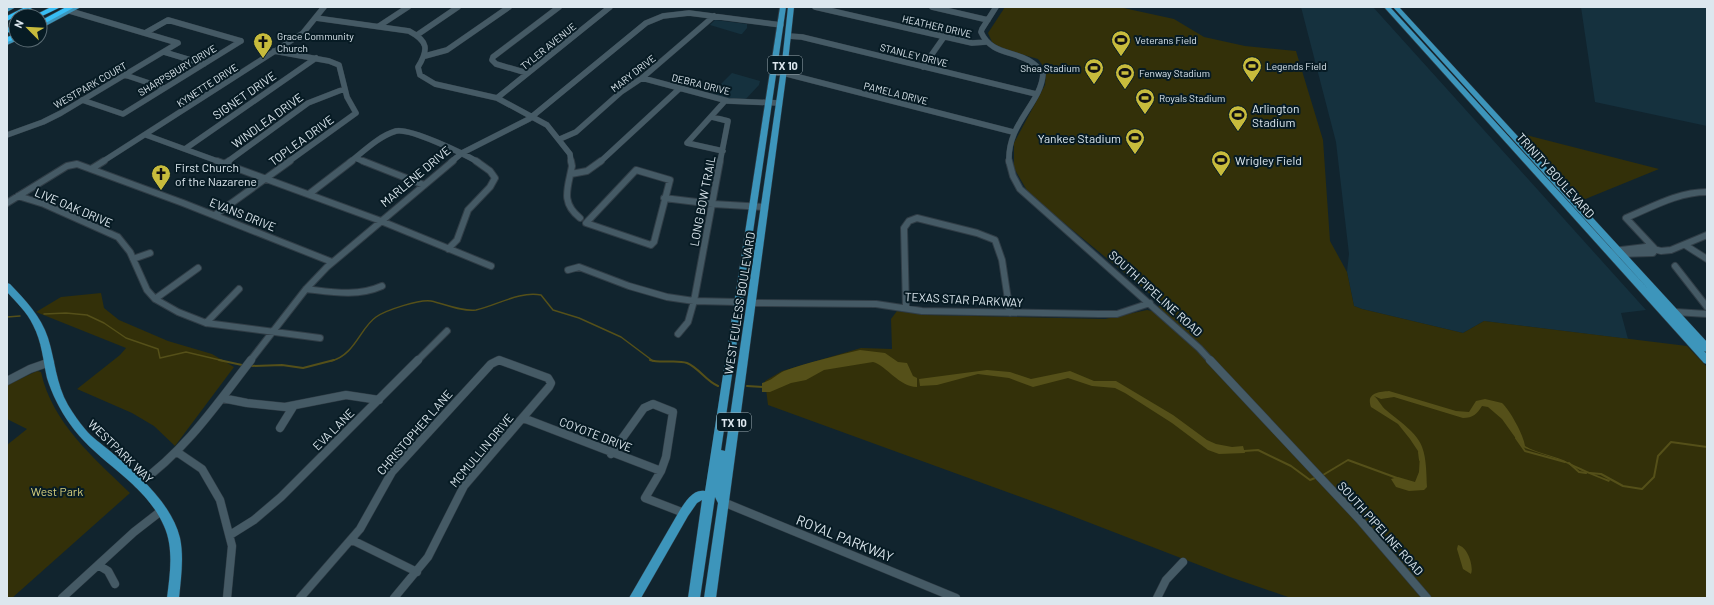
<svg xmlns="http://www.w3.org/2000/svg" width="1714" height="605" viewBox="0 0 1714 605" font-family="Barlow,sans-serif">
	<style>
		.built { fill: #15313e }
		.green { fill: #333009 }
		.water { fill: #555019 }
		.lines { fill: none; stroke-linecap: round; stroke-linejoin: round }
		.stream-far1 { stroke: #555019; stroke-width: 1.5 }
		.stream { stroke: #555019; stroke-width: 2 }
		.minor-far2-casing { stroke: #303d46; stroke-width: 6 }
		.minor-far1-casing { stroke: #303d46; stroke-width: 8 }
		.minor-casing { stroke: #303d46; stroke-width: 9 }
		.major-casing { stroke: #303d46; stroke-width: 1 }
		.highway-casing { stroke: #303d46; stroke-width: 1 }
		.minor-far2 { stroke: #455a65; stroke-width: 5.5 }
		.minor-far1 { stroke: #455a65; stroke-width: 6 }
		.minor { stroke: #455a65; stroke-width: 8 }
		.major { fill: #3d95bb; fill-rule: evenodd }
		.highway { fill: #38bdf4; fill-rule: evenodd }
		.labels { text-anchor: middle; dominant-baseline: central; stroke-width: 4; stroke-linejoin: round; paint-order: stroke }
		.far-street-label { font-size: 10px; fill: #dce7ee; stroke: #071b24 }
		.far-poi-label { font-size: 10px; fill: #dce7ee; stroke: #071b24; text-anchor: start }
		.shield { fill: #071b24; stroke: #9caab1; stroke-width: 1 }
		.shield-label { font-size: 11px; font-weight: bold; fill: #dce7ee }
		.street-label { font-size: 12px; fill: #dce7ee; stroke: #071b24 }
		.poi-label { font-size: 12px; fill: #dce7ee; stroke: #071b24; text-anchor: start }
		.park-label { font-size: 12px; fill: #d6cf7d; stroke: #071b24 }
		.near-street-label { font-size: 14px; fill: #dce7ee; stroke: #071b24 }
	</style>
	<rect width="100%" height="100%" fill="#11242e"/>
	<path class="built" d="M1301,7H1373L1646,310L1621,313L1628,339L1484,321L1463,333L1362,309L1354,306L1347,272L1349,254L1336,142Z
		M1581,7H1707V126L1595,102Z
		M715,20L747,24V28L742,34H740L710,25Z
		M732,73L760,81L759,85L744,101L728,100L710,95Z"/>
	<path class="green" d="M1005,7H1119L1174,19L1204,37L1245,46L1296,51L1323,140L1330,241L1347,272L1354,306L1362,309L1463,333L1484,321L1687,346L1707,367V598H1291L1230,577L1054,509L768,405L765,381L782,371L861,348L892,349L891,319L897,311L926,315L1105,319L1147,310L1152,311L1162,304L1029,194L1014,168V143L1045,85L1046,70L1038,59L1000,48L992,42L988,33Z
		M1522,134L1659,169L1583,200Z
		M101,293L104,308L119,320L168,341L212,354L234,367L175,446L154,426L132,413L77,389L120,355L126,348L36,312L61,297Z
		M37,371L41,372C52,423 94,458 130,493L12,598H7V445L27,429L7,419V385Z"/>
	<path class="water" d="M860,350L885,353L898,362L907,363L913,376L917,378V387C899,387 886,365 873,362L824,370L806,380L791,383L770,392H762V383C771,381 776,375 784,371C809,362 835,356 860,350Z
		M987,370L1010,372L1031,379L1070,371L1094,381H1116L1173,415L1207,440L1216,444L1232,447L1243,446L1245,453L1219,454L1208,450L1172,423L1125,393L1115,388L1092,386L1068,378L1033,387L1009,378L978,374L937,385L920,386L919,379Z
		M1389,391L1456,411L1469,412L1476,401L1485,399L1502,403C1510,410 1524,436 1525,446C1537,453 1551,455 1563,460C1579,467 1594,475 1610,480L1609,482L1582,471L1560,460L1522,447L1502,419L1488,407L1482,406C1477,414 1473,418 1463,418L1394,397L1381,399L1374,396C1379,400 1381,406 1386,410C1422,439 1426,440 1427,487L1424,490L1409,491L1396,487L1391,479L1398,477L1415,482L1419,472L1420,454L1410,439L1398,424L1371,407C1366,393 1378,392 1389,391Z
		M1458,545C1468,547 1474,567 1471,574L1463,569L1457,549Z"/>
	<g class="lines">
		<path class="stream-far1" d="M44,314L66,313L87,315L104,323L126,338L158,349L160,358L186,352L224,361
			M7,317L20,316
			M331,361C355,355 360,328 376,317C386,310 420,299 431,301C445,304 462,312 476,310C498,305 519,291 541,295L553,310L579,318L621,337L653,361"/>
		<path class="stream" d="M219,360L242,365
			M650,360C662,364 676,359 687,363C699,368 706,381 718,386
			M251,366L282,365L303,368L334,360
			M747,386L763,387
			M1516,438L1525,451L1565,462
			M1244,451L1258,450L1291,466L1310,480L1315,478
			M1419,452L1420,460
			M1569,463L1579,472L1586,473
			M1590,473L1601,474L1623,486L1642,489L1654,477L1658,456L1671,442L1707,447
			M1323,475L1348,460L1397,478"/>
		<g class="minor-far2-casing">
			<path id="minor-far2" d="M815,7L972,43L986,42
				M932,7L988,20
				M996,7L982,29L981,32C993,60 1026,47 1043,74C1041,104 1007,123 1009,162
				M316,18L409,31C428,41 429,49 418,67L420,75L435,84L497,98L547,125L570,154L571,162
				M379,26L408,7
				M145,33L168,20L241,41
				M417,35L458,7
				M788,36L802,37L1036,94
				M274,51L329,61L339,65L347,97L356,113L288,162
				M164,52L204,64
				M425,56L447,50L509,7
				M923,67L944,37
				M527,73L496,64L492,60L493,57L559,7
				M775,73H783L1013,132
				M125,75L164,88
				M642,78L728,101L779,103
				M497,98L610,7
				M82,100L123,114L241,41
				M712,117L728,121L720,162
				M7,135L43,122L61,113L178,43L70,11
				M146,135L220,162
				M560,139L576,132L621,92L642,78L714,16
				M185,149L316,58
				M723,151L687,143L725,101
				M355,158L365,162
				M102,162L303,33L324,7
				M227,162L308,103L344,89
				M350,162C364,151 379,136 396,131C411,128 464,154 478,162
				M451,162L462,153L529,119L646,23L663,16L689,13L781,25
				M600,162L679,89"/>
		</g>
		<g class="minor-far1-casing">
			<path id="minor-far1" d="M217,161L381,221L491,266
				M363,161L424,185
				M571,161L572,166C568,188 560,202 580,218
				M1009,161L1013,176L1020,189L1199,348L1211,361
				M226,163L229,161
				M91,169L104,161
				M636,170L670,180L654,242L651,245L586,223Z
				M571,174L587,171L601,161
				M309,194L352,161
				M18,196L44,204L118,237L130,252L147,290L155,299L178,312L206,323L320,338
				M664,198L713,204L765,207
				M7,203L67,166L77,164L183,203L332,262
				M215,215L290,161
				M1685,245L1707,259
				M448,249L457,240L468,210L490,187L495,178L490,171L476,161
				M1655,249L1626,218C1652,207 1678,192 1707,192
				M1613,251L1646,247L1661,251L1671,250L1707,235
				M1618,254L1653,253L1655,249
				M133,259L150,253
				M1675,266L1707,307
				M568,270L579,267L629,286L667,297L694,301L738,302
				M306,289C332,292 357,297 382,286
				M155,299L198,268
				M751,303L876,304L922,311L1099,314H1117L1150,303
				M906,308L904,228L909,221L917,218L977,233L995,240L1002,260L1010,313
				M1675,312L1707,314
				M206,323L239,289
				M678,334L688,322L694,301L720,161
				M250,361L306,289L327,267L453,161
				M417,361L447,331
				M497,361H501"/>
		</g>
		<g class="minor-casing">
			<path id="minor" d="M1210,360L1359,519L1427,598
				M7,381L30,369L50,362
				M222,398L247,403L285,407L346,395L379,400
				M523,418L661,471
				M280,428L293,407
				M177,452L202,469L220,500L232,546L227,598
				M611,454L644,408L653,404L673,412L666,457L661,471L645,498L684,513
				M138,484C185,451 217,404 251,360
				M723,502L956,598
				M230,535L254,520L281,497L418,360
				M352,540L417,572
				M98,565L108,571L115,584
				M62,598L134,532L161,511
				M300,598L360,529L392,472L491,364L499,360L548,378L551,383L549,387L464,486L428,557L394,598
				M1157,598L1166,580L1183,562"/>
		</g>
		<g class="major-casing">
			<path id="major" d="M16,7L7,12V8Z
				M73,7H81L40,29V24Z
				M780,7H786L721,450L725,451L782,62L788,7H794L788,62L716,598H704L718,503L715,497L700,598H688L702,500L697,503L688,516L641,598H629L680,510C686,501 693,489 705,491Z
				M1384,7H1390L1650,291L1393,7H1399L1707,342V352L1704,351L1707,354V364L1704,363Z
				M16,37V40H18L7,45V41Z
				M7,283L10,284C25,300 41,316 48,338C55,360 56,384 68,405C73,413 79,422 85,429C92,438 102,444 110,451C137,474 171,502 180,538C184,557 181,578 179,598H167C170,574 174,548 164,526C145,482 96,462 70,424C60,410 52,394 47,378C43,360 42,342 33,325C27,312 16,302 7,292Z"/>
		</g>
		<g class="highway-casing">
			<path id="highway" d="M25,7H34L7,21V16Z
				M51,7H61L40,17V16H33Z
				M66,7H75L40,26V21Z
				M16,24V29L7,33V28Z
				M16,34V39L7,42V37Z"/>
		</g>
		<use href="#minor-far2" class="minor-far2"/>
		<use href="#minor-far1" class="minor-far1"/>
		<use href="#minor" class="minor"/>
		<use href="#major" class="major"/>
		<use href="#highway" class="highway"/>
	</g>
	<defs>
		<g id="stadium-pin" transform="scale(1)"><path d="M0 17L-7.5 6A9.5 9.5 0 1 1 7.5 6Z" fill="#c7bb3c" stroke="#071b24"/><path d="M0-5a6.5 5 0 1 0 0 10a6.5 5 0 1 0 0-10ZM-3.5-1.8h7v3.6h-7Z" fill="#111"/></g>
		<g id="church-pin" transform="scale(1)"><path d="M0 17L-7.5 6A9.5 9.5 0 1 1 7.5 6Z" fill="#c7bb3c" stroke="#071b24"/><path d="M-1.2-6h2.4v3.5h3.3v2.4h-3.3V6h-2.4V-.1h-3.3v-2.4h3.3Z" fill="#111"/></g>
	</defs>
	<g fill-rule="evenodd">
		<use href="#stadium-pin" x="1121" y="40"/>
		<use href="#church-pin" x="263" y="42"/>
		<use href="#stadium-pin" x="1252" y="66"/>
		<use href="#stadium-pin" x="1094" y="68"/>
		<use href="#stadium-pin" x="1125" y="73"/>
		<use href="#stadium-pin" x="1145" y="98"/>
		<use href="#stadium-pin" x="1238" y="115"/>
		<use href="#stadium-pin" x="1135" y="138"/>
		<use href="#stadium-pin" x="1221" y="160"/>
		<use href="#church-pin" x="161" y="174"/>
	</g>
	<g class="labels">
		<g class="far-street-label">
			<text transform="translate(937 26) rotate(13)">HEATHER DRIVE</text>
			<text transform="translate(548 46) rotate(-39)">TYLER AVENUE</text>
			<text transform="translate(914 55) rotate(14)">STANLEY DRIVE</text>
			<text transform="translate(177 70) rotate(-31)">SHARPSBURY DRIVE</text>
			<text transform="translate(633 73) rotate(-38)">MARY DRIVE</text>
			<text transform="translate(701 84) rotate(14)">DEBRA DRIVE</text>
			<text transform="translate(90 85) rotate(-30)">WESTPARK COURT</text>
			<text transform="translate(207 85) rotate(-33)">KYNETTE DRIVE</text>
			<text transform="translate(896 93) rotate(14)">PAMELA DRIVE</text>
		</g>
		<g class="far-poi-label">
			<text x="277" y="36">Grace Community<tspan x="277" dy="12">Church</tspan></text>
			<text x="1135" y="40">Veterans Field</text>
			<text x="1266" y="66">Legends Field</text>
			<text x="1080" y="68" text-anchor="end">Shea Stadium</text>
			<text x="1139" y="73">Fenway Stadium</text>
			<text x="1159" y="98">Royals Stadium</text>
		</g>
		<g class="shield">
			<rect x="768" y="56" width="34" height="18" rx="3"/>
			<rect x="717" y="413" width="34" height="18" rx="3"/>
		</g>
		<g class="shield-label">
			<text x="785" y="65">TX 10</text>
			<text x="734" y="422">TX 10</text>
		</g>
		<g class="street-label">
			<text transform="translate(244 95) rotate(-35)">SIGNET DRIVE</text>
			<text transform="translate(267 120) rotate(-36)">WINDLEA DRIVE</text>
			<text transform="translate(301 140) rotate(-36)">TOPLEA DRIVE</text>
			<text transform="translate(1556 175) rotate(48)">TRINITY BOULEVARD</text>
			<text transform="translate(415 176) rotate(-40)">MARLENE DRIVE</text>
			<text transform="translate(702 201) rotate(-79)">LONG BOW TRAIL</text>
			<text transform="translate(74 207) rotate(23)">LIVE OAK DRIVE</text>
			<text transform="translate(243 214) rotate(22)">EVANS DRIVE</text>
			<text transform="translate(1156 293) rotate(42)">SOUTH PIPELINE ROAD</text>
			<text transform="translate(964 299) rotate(3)">TEXAS STAR PARKWAY</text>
			<text transform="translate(739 303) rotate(-81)">WEST EULESS BOULEVARD</text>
			<text transform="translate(333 429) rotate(-45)">EVA LANE</text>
			<text transform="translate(414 432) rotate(-49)">CHRISTOPHER LANE</text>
			<text transform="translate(596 434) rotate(21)">COYOTE DRIVE</text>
			<text transform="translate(481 450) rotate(-50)">MCMULLIN DRIVE</text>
			<text transform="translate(121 451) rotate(44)">WESTPARK WAY</text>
			<text transform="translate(1381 528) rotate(48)">SOUTH PIPELINE ROAD</text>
		</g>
		<g class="poi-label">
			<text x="1252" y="108">Arlington<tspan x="1252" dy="14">Stadium</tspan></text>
			<text x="1121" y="138" text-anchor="end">Yankee Stadium</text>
			<text x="1235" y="160">Wrigley Field</text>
			<text x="175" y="167">First Church<tspan x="175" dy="14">of the Nazarene</tspan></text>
		</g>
		<g class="park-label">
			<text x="57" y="491">West Park</text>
		</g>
		<g class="near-street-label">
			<text transform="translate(845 538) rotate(22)">ROYAL PARKWAY</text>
		</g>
	</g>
	<rect width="1714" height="605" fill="none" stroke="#dce7ee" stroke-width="16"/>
	<g transform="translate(28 28) rotate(294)"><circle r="19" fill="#071b24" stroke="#5c6d75"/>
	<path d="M0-3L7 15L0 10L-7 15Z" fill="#c7bb3c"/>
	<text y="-6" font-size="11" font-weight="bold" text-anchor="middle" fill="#dce7ee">N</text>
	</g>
</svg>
